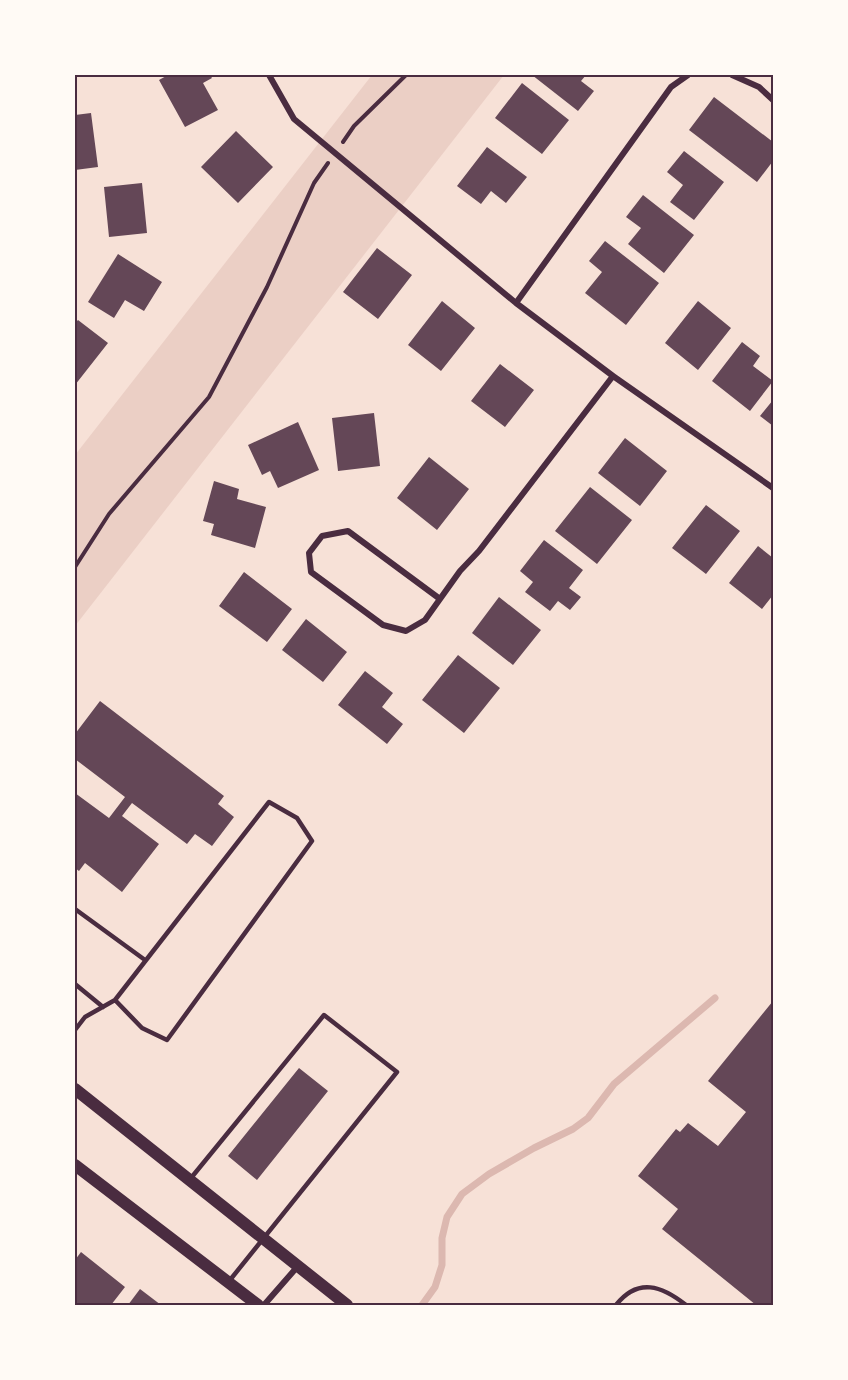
<svg xmlns="http://www.w3.org/2000/svg" width="848" height="1380" viewBox="0 0 848 1380" font-family="Literata,serif">
	<style>
		.green { fill: #ebcfc5 }
		.lines { fill: none; stroke-linecap: round; stroke-linejoin: round }
		.stream { stroke: #dcb8b0; stroke-width: 7 }
		.building { fill: #644757 }
		.path { stroke: #4a2c40; stroke-width: 4 }
		.service { stroke: #4a2c40; stroke-width: 4.5 }
		.minor { stroke: #4a2c40; stroke-width: 6 }
		.secondary { stroke: #4a2c40; stroke-width: 12 }
		.neatline { fill: none; stroke: #4a2c40; stroke-width: 2 }
	</style>
	<rect width="100%" height="100%" fill="#f7e1d7"/>
	<path class="green" d="M372,75H504L75,626V455Z"/>
	<g class="lines">
		<path class="stream" d="M422,1305L435,1287L442,1265V1238L447,1217L462,1194L489,1174L534,1148L573,1129L588,1118L614,1084L715,998"/>
	</g>
	<path class="building" d="M168,75H210L212,78L203,83L218,110L185,127L159,80Z
		M532,75H586L581,81L594,91L578,111Z
		M522,83L569,120L542,154L495,118Z
		M714,97L773,142V161L757,182L689,130Z
		M91,113L98,167L75,170V115Z
		M236,131L273,167L238,203L201,167Z
		M487,147L527,177L506,203L491,191L481,204L457,186Z
		M684,151L724,182L694,220L670,202L683,185L667,172Z
		M142,183L147,233L109,237L104,187Z
		M643,195L694,235L664,273L628,244L641,228L626,217Z
		M605,241L659,283L626,325L585,293L602,272L589,261Z
		M377,248L412,275L378,319L343,292Z
		M118,254L162,282L144,311L125,300L114,318L88,302Z
		M442,301L475,328L441,371L408,345Z
		M698,301L731,328L698,370L665,343Z
		M78,320L108,343L75,385V323Z
		M742,342L760,356L753,366L773,381L750,411L712,381Z
		M500,364L534,390L505,427L471,401Z
		M773,400V426L760,416Z
		M374,413L380,466L338,471L332,418Z
		M298,422L319,470L278,488L270,471L262,475L248,445Z
		M625,438L667,471L640,506L598,473Z
		M429,457L469,489L437,530L397,498Z
		M214,481L239,489L237,499L266,507L255,548L211,535L214,524L203,521Z
		M590,487L632,520L597,564L555,531Z
		M706,505L740,531L706,574L672,548Z
		M544,540L583,570L569,588L581,597L570,610L558,601L550,611L525,592L533,582L520,571Z
		M758,546L773,558V595L762,609L729,583Z
		M244,572L292,609L267,642L219,606Z
		M499,597L541,630L513,665L472,633Z
		M306,619L347,652L323,682L282,650Z
		M458,655L500,688L464,733L422,700Z
		M365,671L393,693L382,707L403,724L387,744L338,705Z
		M100,701L224,796L218,804L234,817L212,846L195,834L187,844L132,803L122,816L159,844L122,892L85,863L79,871L75,868V793L109,818L125,797L75,759V734Z
		M773,1001V1305H756L662,1229L678,1209L638,1176L676,1129L680,1132L688,1123L718,1146L746,1112L708,1081Z
		M299,1068L328,1091L257,1180L228,1156Z
		M81,1252L125,1287L111,1305H75V1260Z
		M140,1289L161,1305H128Z"/>
	<g class="lines">
		<path class="path" d="M343,142L354,126L406,75
			M75,567L109,514L209,397L267,287L314,183L328,163"/>
		<path class="service" d="M75,909L145,960
			M75,984L103,1007
			M75,1030L85,1017L115,1000L142,1028L167,1040L312,841L297,818L269,802L115,1000
			M191,1178L324,1015L397,1072L230,1280
			M616,1305C638,1277 662,1286 686,1305"/>
		<path class="minor" d="M269,75L294,119L516,303L613,376L773,488
			M732,75L759,87L773,100
			M516,303L671,87L688,75
			M440,599L425,620L406,631L383,625L311,572L309,553L322,536L348,531L440,599L460,571L479,551L613,376
			M264,1305L298,1266"/>
		<path class="secondary" d="M75,1089L347,1305
			M75,1165L258,1305"/>
	</g>
	<rect width="848" height="1380" fill="none" stroke="#fffaf5" stroke-width="153"/>
	<rect x="76" y="76" width="696" height="1228" class="neatline"/>
</svg>
